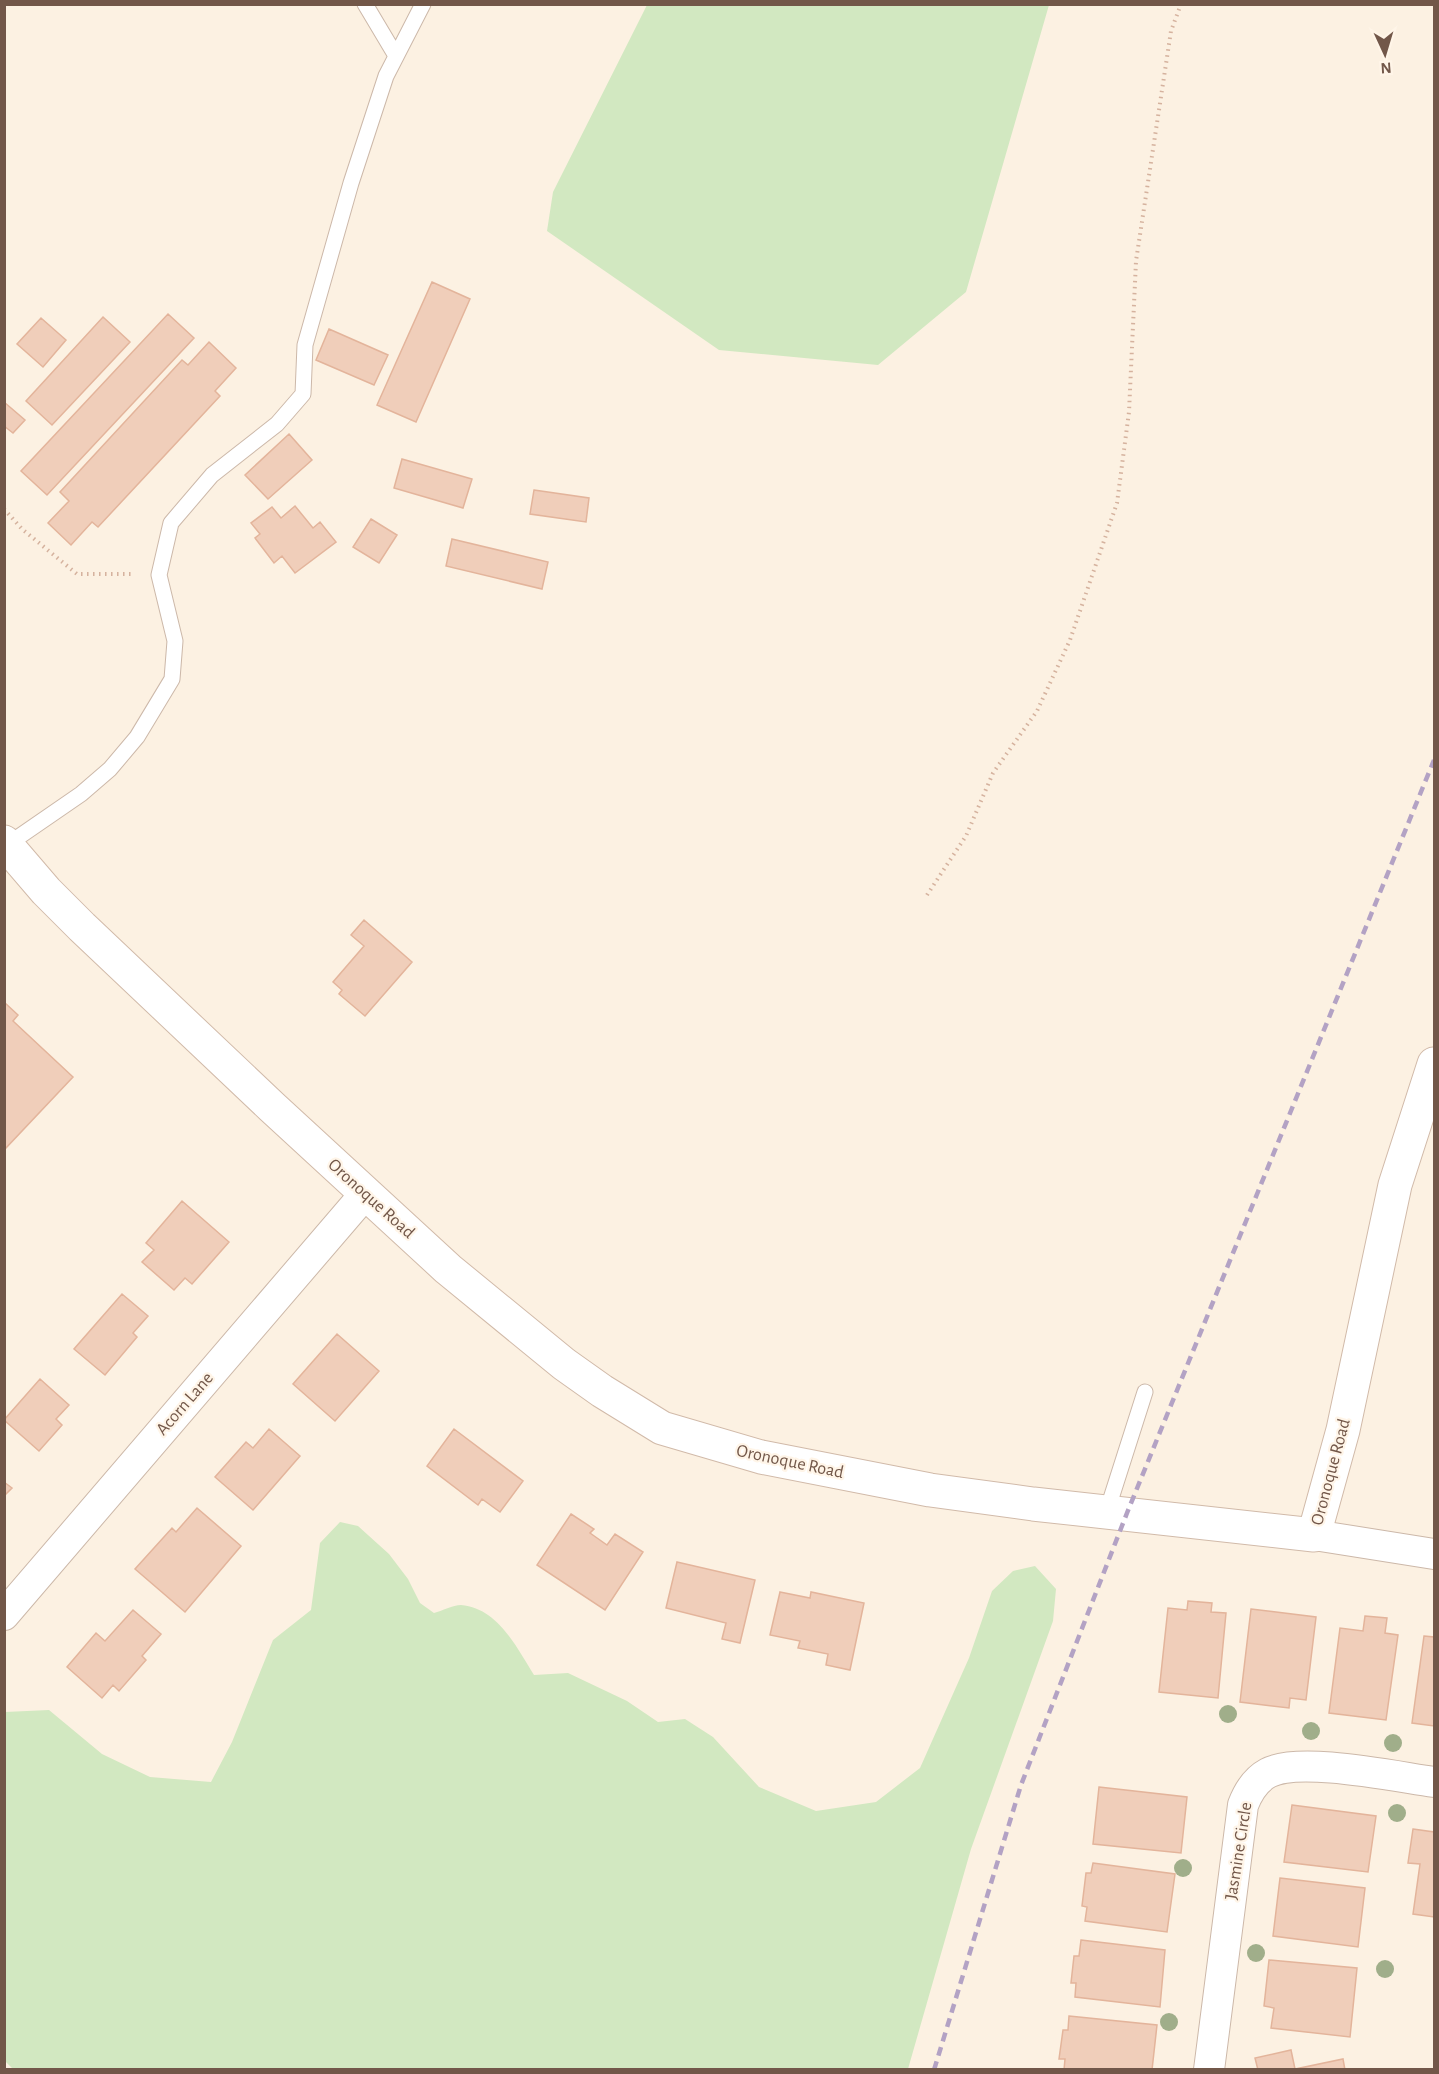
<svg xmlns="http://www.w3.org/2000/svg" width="1439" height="2074" viewBox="0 0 1439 2074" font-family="'Alegreya Sans',sans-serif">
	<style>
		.green { fill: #d2e8c1 }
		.building { fill: #f0ceba; stroke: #e3b49b; stroke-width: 1.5 }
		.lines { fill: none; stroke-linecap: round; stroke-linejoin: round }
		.lane-casing { stroke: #ccb8a9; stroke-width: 17 }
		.street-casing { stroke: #ccb8a9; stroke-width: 32 }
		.secondary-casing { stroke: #d1baa9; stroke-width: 35 }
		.path { stroke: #d5b29e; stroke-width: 4; stroke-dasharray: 1.5 4.5; stroke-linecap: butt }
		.lane { stroke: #fff; stroke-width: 15 }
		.street { stroke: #fff; stroke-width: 30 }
		.secondary { stroke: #fff; stroke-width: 33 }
		.rail { stroke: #b3a2c4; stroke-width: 4.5; stroke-dasharray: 9 6; stroke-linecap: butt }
		.tree { fill: #a0ae8a }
		.labels { text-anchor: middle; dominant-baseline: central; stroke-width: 4.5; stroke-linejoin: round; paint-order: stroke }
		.street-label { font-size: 18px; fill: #725749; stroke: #fff5e8 }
	</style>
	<rect width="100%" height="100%" fill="#fcf1e2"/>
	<path class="green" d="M647,5H1049L966,292L878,365L719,350L547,231L553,192Z
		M340,1522L358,1526L389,1554L408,1579L420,1603L434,1613C442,1611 453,1605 461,1605C498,1608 517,1648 534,1675L568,1673L627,1701L658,1722L685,1719L713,1737L759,1787L816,1811L876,1802L920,1768L969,1658L992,1591L1013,1571L1035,1566L1056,1589L1053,1621L971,1849L908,2069L14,2070L5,2061V1712L49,1710L102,1754L150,1777L211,1782L232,1742L273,1640L311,1610L320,1543Z"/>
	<path class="building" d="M432,282L470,299L416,422L377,405Z
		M168,314L194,338L47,495L21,471Z
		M103,317L130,342L52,425L26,401Z
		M41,318L66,340L43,367L17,344Z
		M329,329L388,355L374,385L316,360Z
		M209,342L236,368L215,391L220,396L98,527L92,522L71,545L48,523L69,501L60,492L182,360L188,365Z
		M4,402L25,420L13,433L4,426Z
		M289,434L312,460L268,499L245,475Z
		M402,459L472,479L463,508L394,488Z
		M534,490L589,498L586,522L530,514Z
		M295,506L313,528L320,522L336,542L295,573L282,556L274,563L255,538L260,534L251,523L272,507L281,518Z
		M371,519L397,535L379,563L353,547Z
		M452,539L548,562L542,589L446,566Z
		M364,920L412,962L365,1016L339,994L342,990L333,982L364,946L351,935Z
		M4,1002L18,1015L13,1021L73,1077L4,1150Z
		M182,1201L229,1242L192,1284L185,1278L174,1290L142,1262L154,1250L146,1243Z
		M122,1294L148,1316L133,1333L137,1337L105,1375L74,1349Z
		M337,1334L379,1371L335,1421L293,1384Z
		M40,1379L69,1405L56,1419L62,1425L39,1451L4,1420Z
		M269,1429L300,1456L253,1510L215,1477L246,1442L253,1448Z
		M454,1429L523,1481L500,1512L482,1499L478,1505L427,1466Z
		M4,1482L12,1488L4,1496Z
		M197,1508L241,1546L185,1612L135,1569L172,1528L176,1532Z
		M571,1514L594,1529L590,1533L607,1545L615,1534L643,1552L605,1610L537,1565Z
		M677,1562L755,1580L740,1643L722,1639L726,1623L666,1608Z
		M780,1592L810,1598L811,1592L864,1603L850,1670L826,1665L828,1654L798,1648L800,1641L770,1635Z
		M1188,1601L1212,1603L1211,1612L1226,1613L1218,1698L1159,1692L1168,1608L1187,1610Z
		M1251,1609L1316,1617L1306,1700L1290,1698L1289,1708L1240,1702Z
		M133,1610L161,1634L142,1656L146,1660L119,1691L113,1685L102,1698L67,1667L96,1633L105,1641Z
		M1365,1616L1387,1618L1385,1633L1398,1635L1386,1720L1329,1713L1340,1628L1363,1631Z
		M1424,1636L1434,1637V1726L1412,1723Z
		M1099,1787L1187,1797L1181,1853L1093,1844Z
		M1292,1805L1376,1816L1368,1872L1284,1862Z
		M1413,1829L1434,1832V1917L1413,1914L1420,1864L1408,1863Z
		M1093,1863L1175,1874L1167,1932L1085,1921L1087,1907L1082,1906L1086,1873H1091Z
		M1280,1878L1365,1888L1358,1947L1273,1936Z
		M1081,1940L1165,1950L1160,2007L1075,1997L1076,1983H1071L1074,1956H1079Z
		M1269,1960L1357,1968L1350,2037L1271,2028L1274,2008L1264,2006Z
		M1069,2016L1157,2025L1152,2070H1064L1065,2059H1059L1063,2030H1068Z
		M1291,2050L1295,2069L1343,2059L1345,2070H1258L1255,2058Z"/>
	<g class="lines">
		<g class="lane-casing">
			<path id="lane" d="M365,4L396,56
				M4,847L81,794L110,769L137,737L172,679L175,641L159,575L171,523L212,475L277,424L303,394L305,345L351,183L386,76L423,4
				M1107,1511L1145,1392"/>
		</g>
		<g class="street-casing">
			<path id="street" d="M1314,1535L1434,1554
				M4,1615L365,1194
				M1209,2070L1243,1805C1248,1792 1255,1780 1268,1773C1299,1756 1397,1777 1434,1782"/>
		</g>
		<g class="secondary-casing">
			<path id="secondary" d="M4,842L46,891L82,927L272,1107L448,1269L564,1364L602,1391L662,1428L761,1457L930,1490L1033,1504L1314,1535L1343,1430L1395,1185L1434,1064"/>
		</g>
		<path class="path" d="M4,509L22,529L77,574H134
			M927,895L966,836L993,773L1037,711L1070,640L1117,503L1129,412L1136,261L1171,31L1181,4"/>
		<use href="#lane" class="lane"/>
		<use href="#street" class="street"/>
		<use href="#secondary" class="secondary"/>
		<path class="rail" d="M934,2070L1021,1785L1127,1513L1434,760"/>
	</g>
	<g class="tree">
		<circle cx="1228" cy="1714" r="9"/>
		<circle cx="1311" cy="1731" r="9"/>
		<circle cx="1393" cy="1743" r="9"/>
		<circle cx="1397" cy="1813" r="9"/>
		<circle cx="1183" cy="1868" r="9"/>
		<circle cx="1256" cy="1953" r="9"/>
		<circle cx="1385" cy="1969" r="9"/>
		<circle cx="1169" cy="2022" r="9"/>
	</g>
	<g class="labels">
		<g class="street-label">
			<text transform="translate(371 1199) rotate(42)">Oronoque Road</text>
			<text transform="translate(185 1404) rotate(-49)">Acorn Lane</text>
			<text transform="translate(790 1462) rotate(12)">Oronoque Road</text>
			<text transform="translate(1331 1472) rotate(-75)">Oronoque Road</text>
			<text transform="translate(1239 1851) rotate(-81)">Jasmine Circle</text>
		</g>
	</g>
	<rect width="1439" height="2074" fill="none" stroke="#725749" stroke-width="12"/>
	<g transform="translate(1385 54) rotate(176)" stroke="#fff5e8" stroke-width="4.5" paint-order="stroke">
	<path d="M0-4.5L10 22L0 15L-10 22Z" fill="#725749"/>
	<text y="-9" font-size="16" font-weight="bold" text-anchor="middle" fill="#725749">N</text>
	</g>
</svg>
